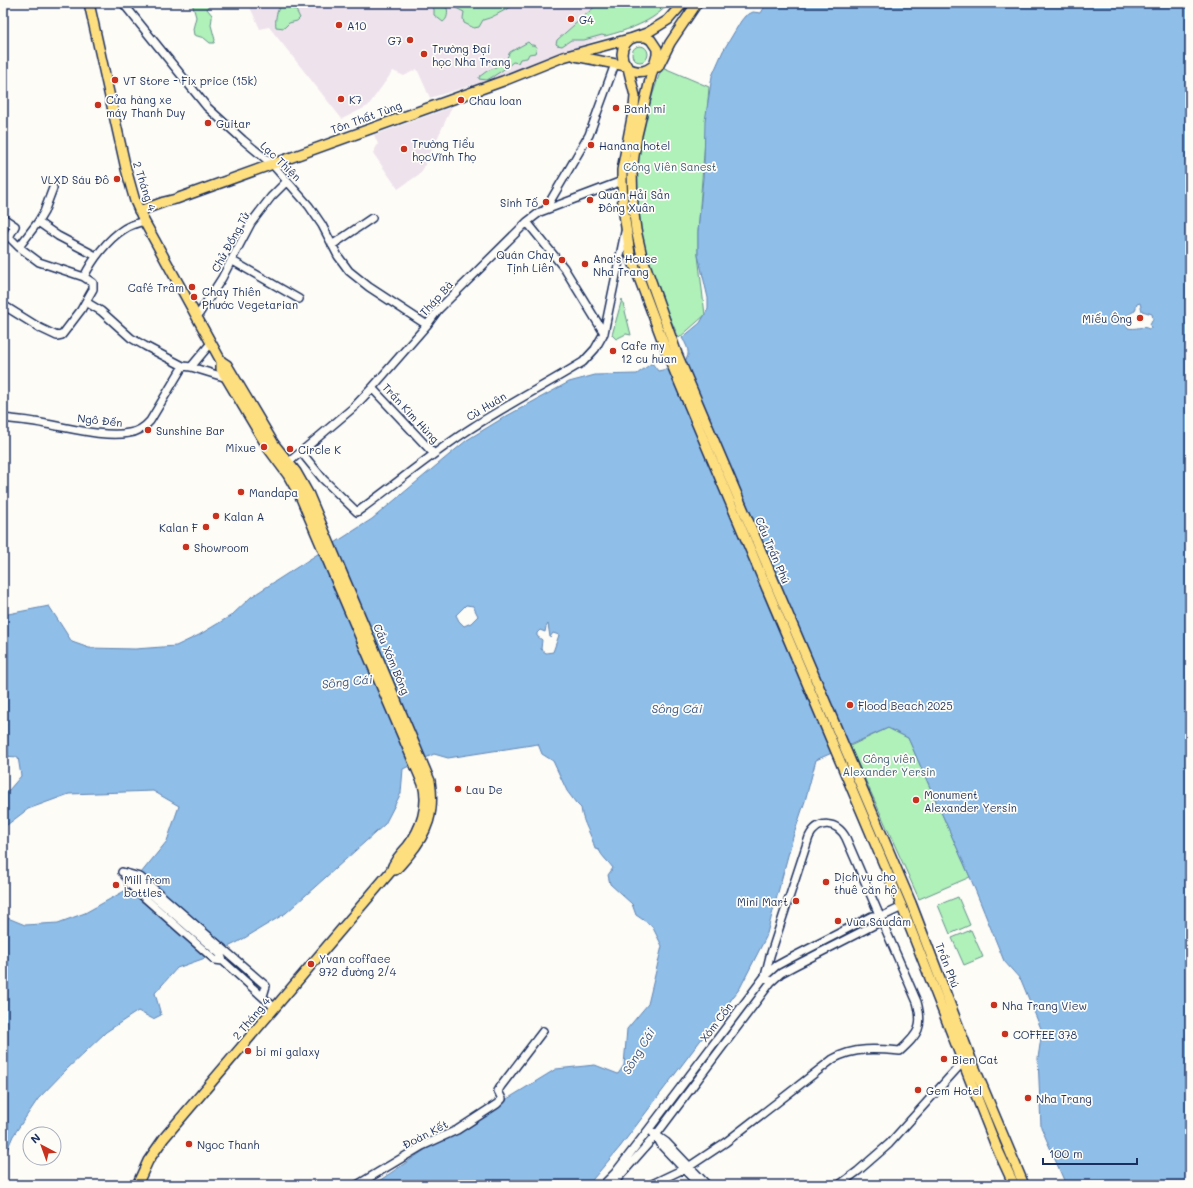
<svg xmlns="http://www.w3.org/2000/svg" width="1193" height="1188" viewBox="0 0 1193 1188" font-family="Mali,sans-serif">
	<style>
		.built { fill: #eee3ec }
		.green { fill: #b0f0b9; stroke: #66908c }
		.water { fill: #8fbee9; stroke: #6185b1; fill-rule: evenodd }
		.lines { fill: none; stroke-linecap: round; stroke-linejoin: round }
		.minor-casing { stroke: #1b2f5e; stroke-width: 10 }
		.major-casing { stroke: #1b2f5e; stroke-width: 12 }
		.minor { stroke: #fdfcf7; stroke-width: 7 }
		.major { stroke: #fedf80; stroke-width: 9 }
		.poi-dot { fill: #c8321e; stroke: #fdfcf7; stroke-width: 1.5 }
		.labels { text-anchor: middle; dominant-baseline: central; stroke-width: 3.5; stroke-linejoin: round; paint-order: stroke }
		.poi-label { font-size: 11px; fill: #1b2f5e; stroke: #fdfcf7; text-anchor: start }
		.street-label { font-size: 11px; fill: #1b2f5e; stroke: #fdfcf7 }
		.park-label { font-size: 11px; fill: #405f75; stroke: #fdfcf7 }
		.water-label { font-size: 12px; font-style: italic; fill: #3e5a88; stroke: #fdfcf7 }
	</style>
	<rect width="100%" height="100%" fill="#fdfcf7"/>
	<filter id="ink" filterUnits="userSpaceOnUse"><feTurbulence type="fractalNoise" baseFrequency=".025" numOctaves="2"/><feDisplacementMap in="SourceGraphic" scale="8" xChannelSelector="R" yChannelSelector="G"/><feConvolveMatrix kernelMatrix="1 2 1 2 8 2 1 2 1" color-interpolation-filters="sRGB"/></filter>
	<g filter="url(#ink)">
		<path class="built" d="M248,3H672L652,20L636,27L596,40L498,77L430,98L417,69L404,76L393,71L368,106L342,119L269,27L260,29Z
			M452,107L421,173L398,189L373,153L378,144L374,135Z"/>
		<path class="green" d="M192,3H209L207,9L212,15V18L211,25L215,40L214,43H210L204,38L194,35L193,29L196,17Z
			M427,3H438L441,6L447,8C448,12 448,19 443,22L434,15V9Z
			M455,3H520C516,6 511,6 507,9C499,13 492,18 483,20L479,27L474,28L464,23L463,18L464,12L456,8L457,5Z
			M599,3H669C653,22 628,30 605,36L602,35L584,40H571L562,46L557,45L556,44L557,40Z
			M285,6L296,10L300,18L297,21L289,23L284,28L276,27C275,22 276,11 280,7Z
			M528,42L531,45H533L537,47L535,53L529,54L527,58L520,59L518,63L513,62C505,69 496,75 487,80L479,79V77L487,71L494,68L505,61L510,52Z
			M632 54a8 8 0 1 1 16 0a8 8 0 1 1-16 0Z
			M662,67L709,87L698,232V255L705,315L679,338C656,288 637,241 635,185C635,145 649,104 662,67Z
			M622,299L631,335L626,334L616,339L612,335Z
			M888,728L908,738L970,877L919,899L850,746Z
			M958,897L970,925L950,934L938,905Z
			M971,930L983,957L964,965L952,938Z"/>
		<path class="water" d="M767,3H1190V1185H1066L1041,1127L1038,1058L1042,1031L1021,980L1004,961L970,877L908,738L888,728L816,760L805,801L793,837L766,937L740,988L620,1147L588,1185H373L432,1145L556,1069L595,1065L618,1074L624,1065L627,1029L648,1004L662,946L652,926L636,915L632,904L610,884L608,875L613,868C608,861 602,857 599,850L595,849C592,834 583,825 581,808L576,803L567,791L553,761L542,754L538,744L448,758L434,754L403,769L401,793L385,824L286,913L238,942L208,957L177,968L155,993L161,1015L153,1019L138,1011L106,1032L66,1070L38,1099L13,1136L3,1159V984L4,981L3,980V916L25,925L58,923L85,913L128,889L167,841L179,806L153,791L69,794L28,809L3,828V793L9,790L21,776L18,757L3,756V615L49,606L72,642L89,648L135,649L176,646L199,635L232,615L251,597L372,519L467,440L503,418L569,382L595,375L637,374L652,363L658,371C677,367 699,362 682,338L700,323L708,309V298L698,255V232L704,167L705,121L712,76L723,51L741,21L745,16L753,12L761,13ZM1140,303L1142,311L1152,314L1153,319L1150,325L1151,328L1149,329C1142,325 1136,330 1128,328C1122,318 1126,315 1135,311L1137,304ZM466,605L473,606L478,616L471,623L464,626L459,621L456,615ZM548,624L550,637L553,633L559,635L553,652L546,653L541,649L542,640L537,636V633L540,630L545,632L546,627Z"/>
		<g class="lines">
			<g class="minor-casing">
				<path id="minor" d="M123,3L207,107L243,140L272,164L309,206L322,225L338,256L349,271L369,287L427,325
					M53,188L44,212L38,222L58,236L96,256
					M545,210L589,135L615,64
					M3,218L15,226L9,237L19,247L39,262L84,277
					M527,222L564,268L604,333
					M332,245L372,218
					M19,247L38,222
					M231,260L299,299
					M86,302L101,311L131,338L145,346L183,366L191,367L227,378
					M3,305L40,328L57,336L62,335L81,310L93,289V283L84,277C92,260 108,239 124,229C130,225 137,223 144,221
					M197,317L222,278L251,223L271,197L287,181
					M191,367L211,343
					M372,388L433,453
					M3,418C17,420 32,421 46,424C70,428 106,438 129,433C138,432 144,428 150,421L183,366
					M302,453L323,479L357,512C396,484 432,453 473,427C509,404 547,384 583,362L595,349L604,333L625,232
					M289,462L354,407L372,388L427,325L438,310L527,222L540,212L622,181
					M122,872L140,877L266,986L263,996
					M125,876L128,878L129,884L215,960L223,961
					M128,878L135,880L221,955L223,961L275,1008
					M653,1133L666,1142L707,1185
					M657,1137L662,1146L699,1185
					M357,1185L422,1146L457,1130L497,1104L502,1099L498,1091L501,1086L543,1031
					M603,1185L615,1173L649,1129L765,976L776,966L787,960L872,916L881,917L902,907
					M612,1185L656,1135L771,982L781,973L794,966L876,924L881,917
					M650,1185L690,1166L726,1142L833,1059C854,1047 877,1049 900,1051C918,1034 924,1028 917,1002L846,838C837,821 818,819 809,837L770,956L765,976L771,982
					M839,1185L858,1171L889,1144L963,1062"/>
			</g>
			<g class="major-casing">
				<path id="major" d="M89,3L126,169L135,201L144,221L221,361V369L268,448L288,475L301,498L423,784C429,806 421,829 408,846C401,854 394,861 391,871L164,1138L148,1161L137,1185
					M683,3L668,20L647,33L630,39L626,43L623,48L622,54L623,60L628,68L635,96L634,107L622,170V181L623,207L630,254L669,358L902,907L996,1146L1014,1185
					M637,37H646L651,40L657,49V55L650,80L637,135L632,170L633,206L636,230L642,256L677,354L911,903L971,1059L1024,1185
					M575,56L626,66
					M658,67L670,43L697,3
					M628,68C638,74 647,72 655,64
					M139,211L164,202L176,199L503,81L563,57L629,39
					M221,361L227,365L274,444L296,472L309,495L430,781C435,812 428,832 408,856C404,860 400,866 395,870"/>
			</g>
			<use href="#minor" class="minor"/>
			<use href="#major" class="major"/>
		</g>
	</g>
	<g class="poi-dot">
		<circle cx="571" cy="19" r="4"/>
		<circle cx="339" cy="25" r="4"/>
		<circle cx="410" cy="40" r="4"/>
		<circle cx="424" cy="54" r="4"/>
		<circle cx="115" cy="80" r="4"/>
		<circle cx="341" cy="99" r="4"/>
		<circle cx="461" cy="100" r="4"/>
		<circle cx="98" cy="105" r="4"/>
		<circle cx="616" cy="108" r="4"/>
		<circle cx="208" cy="123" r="4"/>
		<circle cx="591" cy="145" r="4"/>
		<circle cx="404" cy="149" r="4"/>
		<circle cx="117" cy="179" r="4"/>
		<circle cx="590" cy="200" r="4"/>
		<circle cx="546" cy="202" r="4"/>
		<circle cx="562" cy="260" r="4"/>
		<circle cx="585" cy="264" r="4"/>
		<circle cx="192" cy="287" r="4"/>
		<circle cx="194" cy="297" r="4"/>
		<circle cx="1140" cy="318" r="4"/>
		<circle cx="613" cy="351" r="4"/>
		<circle cx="148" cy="430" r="4"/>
		<circle cx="264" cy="447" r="4"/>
		<circle cx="290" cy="449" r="4"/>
		<circle cx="241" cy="492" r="4"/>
		<circle cx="216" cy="516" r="4"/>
		<circle cx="206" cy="527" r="4"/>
		<circle cx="186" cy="547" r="4"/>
		<circle cx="850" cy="705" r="4"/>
		<circle cx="458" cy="789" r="4"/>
		<circle cx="916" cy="800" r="4"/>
		<circle cx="826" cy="882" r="4"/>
		<circle cx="116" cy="885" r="4"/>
		<circle cx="796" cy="901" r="4"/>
		<circle cx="838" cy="921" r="4"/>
		<circle cx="311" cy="964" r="4"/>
		<circle cx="994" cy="1005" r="4"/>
		<circle cx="1005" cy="1034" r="4"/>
		<circle cx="248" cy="1051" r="4"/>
		<circle cx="944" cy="1059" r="4"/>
		<circle cx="918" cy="1090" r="4"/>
		<circle cx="1028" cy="1098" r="4"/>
		<circle cx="189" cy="1144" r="4"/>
	</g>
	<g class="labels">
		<g class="poi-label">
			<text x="579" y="19">G4</text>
			<text x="347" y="25">A10</text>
			<text x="402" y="40" text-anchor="end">G7</text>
			<text x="432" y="48">Trường Đại<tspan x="432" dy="13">học Nha Trang</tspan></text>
			<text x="123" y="80">VT Store - Fix price (15k)</text>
			<text x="106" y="99">Cửa hàng xe<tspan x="106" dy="13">máy Thanh Duy</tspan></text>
			<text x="349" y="99">K7</text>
			<text x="469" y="100">Chau loan</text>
			<text x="624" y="108">Banh mi</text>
			<text x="216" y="123">Guitar</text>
			<text x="412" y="143">Trường Tiểu<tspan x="412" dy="13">họcVĩnh Thọ</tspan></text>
			<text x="599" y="145">Hanana hotel</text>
			<text x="109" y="179" text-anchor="end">VLXD Sáu Đô</text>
			<text x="598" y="194">Quán Hải Sản<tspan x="598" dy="13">Đông Xuân</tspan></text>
			<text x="538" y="202" text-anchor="end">Sinh Tố</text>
			<text x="554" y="254" text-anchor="end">Quán Chay<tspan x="554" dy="13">Tịnh Liên</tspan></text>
			<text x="593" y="258">Ana's House<tspan x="593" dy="13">Nha Trang</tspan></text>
			<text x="184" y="287" text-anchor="end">Café Trâm</text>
			<text x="202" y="291">Chay Thiên<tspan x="202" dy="13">Phước Vegetarian</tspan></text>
			<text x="1132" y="318" text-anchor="end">Miếu Ông</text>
			<text x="621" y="345">Cafe my<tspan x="621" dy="13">12 cu huan</tspan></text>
			<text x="156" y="430">Sunshine Bar</text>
			<text x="256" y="447" text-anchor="end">Mixue</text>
			<text x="298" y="449">Circle K</text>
			<text x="249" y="492">Mandapa</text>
			<text x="224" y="516">Kalan A</text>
			<text x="198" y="527" text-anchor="end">Kalan F</text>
			<text x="194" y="547">Showroom</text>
			<text x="858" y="705">Flood Beach 2025</text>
			<text x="466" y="789">Lau De</text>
			<text x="924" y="794">Monument<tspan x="924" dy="13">Alexander Yersin</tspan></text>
			<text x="834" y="876">Dịch vụ cho<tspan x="834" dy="13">thuê căn hộ</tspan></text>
			<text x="124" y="879">Mill from<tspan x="124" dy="13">bottles</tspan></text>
			<text x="788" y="901" text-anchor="end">Mini Mart</text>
			<text x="846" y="921">Vua Sáudâm</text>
			<text x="319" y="958">Yvan coffaee<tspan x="319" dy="13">972 đường 2/4</tspan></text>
			<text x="1002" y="1005">Nha Trang View</text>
			<text x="1013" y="1034">COFFEE 378</text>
			<text x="256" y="1051">bi mi galaxy</text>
			<text x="952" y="1059">Bien Cat</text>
			<text x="926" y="1090">Gem Hotel</text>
			<text x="1036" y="1098">Nha Trang</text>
			<text x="197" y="1144">Ngoc Thanh</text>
		</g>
		<g class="street-label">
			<text transform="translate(366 117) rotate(-20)">Tôn Thất Tùng</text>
			<text transform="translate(281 161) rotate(44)">Lạc Thiện</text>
			<text transform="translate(145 186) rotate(72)">2 Tháng 4</text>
			<text transform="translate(230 242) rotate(-61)">Chử Đồng Tử</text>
			<text transform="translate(436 298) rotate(-48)">Tháp Bà</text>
			<text transform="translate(486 406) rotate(-31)">Cù Huân</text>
			<text transform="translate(411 413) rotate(47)">Trần Kim Hùng</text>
			<text transform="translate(100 420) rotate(6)">Ngô Đến</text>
			<text transform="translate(773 550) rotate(67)">Cầu Trần Phú</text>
			<text transform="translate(392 659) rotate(67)">Cầu Xóm Bóng</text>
			<text transform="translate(948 965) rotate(69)">Trần Phú</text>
			<text transform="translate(251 1018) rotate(-50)">2 Tháng 4</text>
			<text transform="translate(716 1022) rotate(-53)">Xóm Cồn</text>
			<text transform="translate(425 1134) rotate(-27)">Đoàn Kết</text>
		</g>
		<g class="park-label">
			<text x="670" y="166">Công Viên Sanest</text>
			<text x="889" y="758">Công viên<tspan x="889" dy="13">Alexander Yersin</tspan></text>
		</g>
		<g class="water-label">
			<text transform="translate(347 681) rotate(-6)">Sông Cái</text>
			<text x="677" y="708">Sông Cái</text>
			<text transform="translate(638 1051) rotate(-59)">Sông Cái</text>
		</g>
	</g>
	<rect width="1193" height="1188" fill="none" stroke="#fdfcf7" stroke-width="16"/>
	<rect x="8" y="8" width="1177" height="1172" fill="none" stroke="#1b2f5e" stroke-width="1.5" filter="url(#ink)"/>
	<g transform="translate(42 1146) rotate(319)"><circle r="19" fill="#fdfcf7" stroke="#a3aaba"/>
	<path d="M0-3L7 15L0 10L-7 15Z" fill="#c8321e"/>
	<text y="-6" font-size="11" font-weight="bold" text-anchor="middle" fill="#1b2f5e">N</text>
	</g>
	<path d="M1043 1158v6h94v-6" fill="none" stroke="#1b2f5e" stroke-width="2"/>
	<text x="1049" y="1158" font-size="12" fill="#1b2f5e" stroke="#fdfcf7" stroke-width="3" paint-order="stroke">100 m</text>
</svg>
